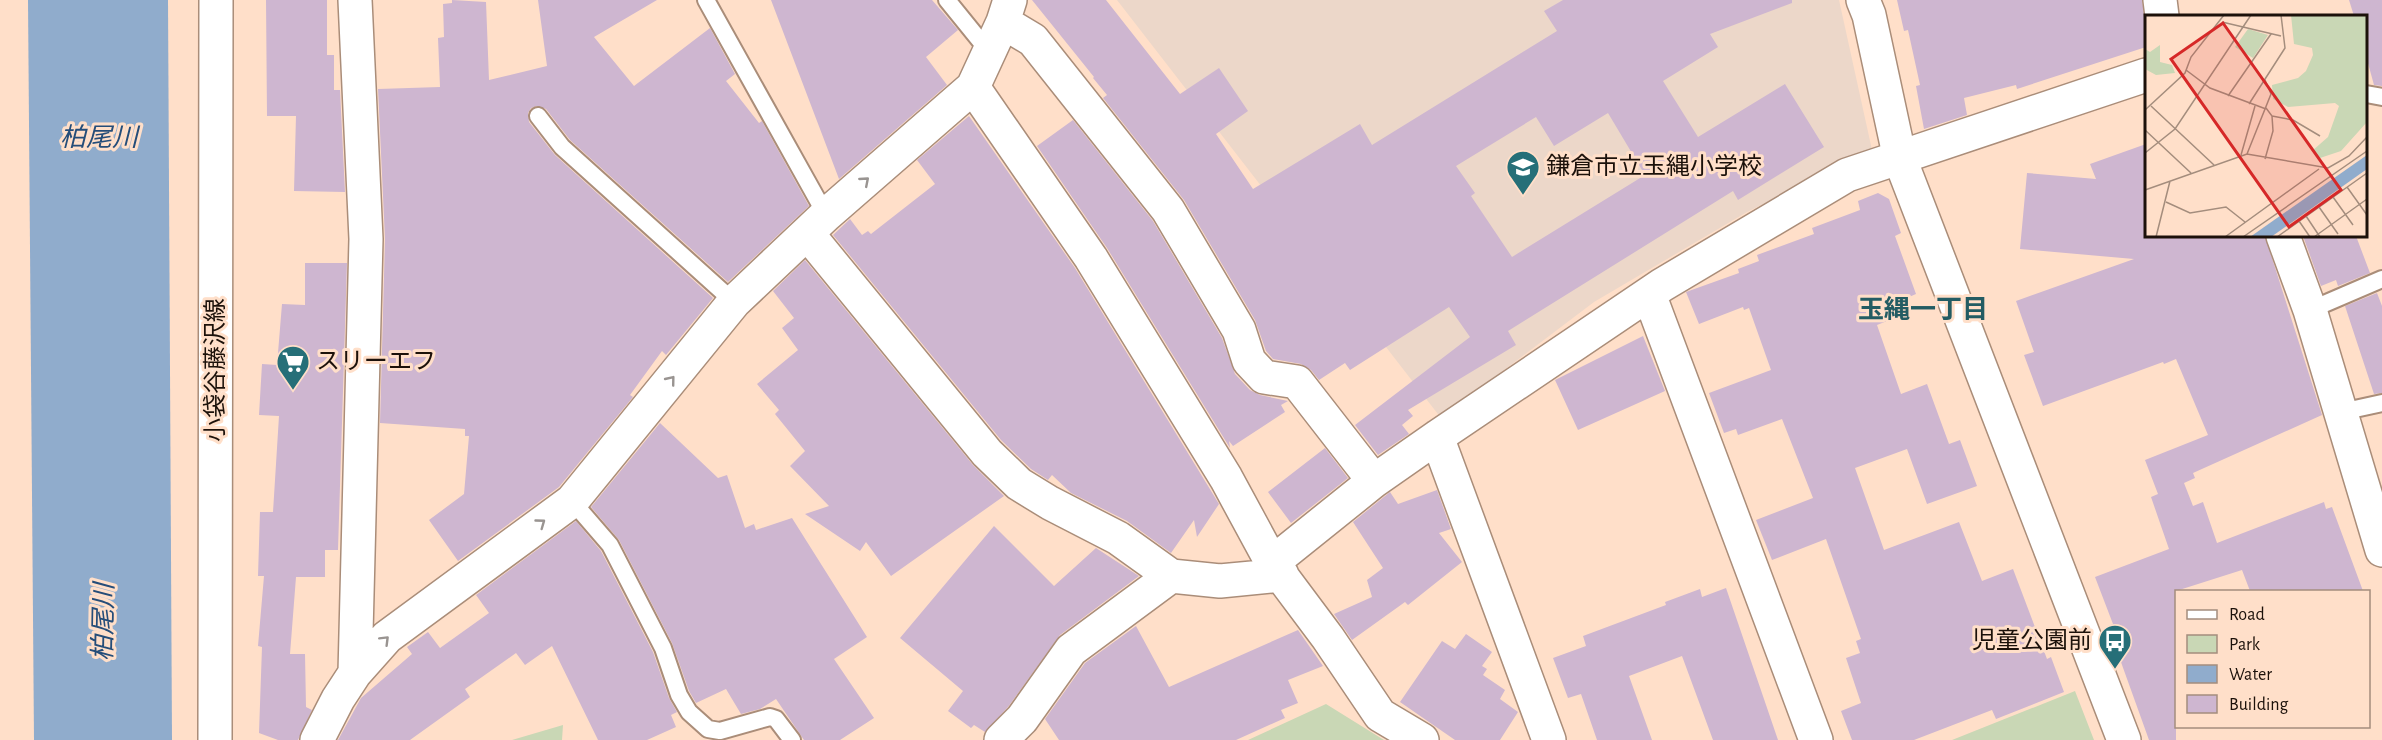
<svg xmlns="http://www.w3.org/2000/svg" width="2382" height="740" viewBox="0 0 2382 740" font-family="'Alegreya Sans','Noto Sans JP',sans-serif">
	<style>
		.education { fill: #ecd7c9 }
		.green { fill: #c9d7b5 }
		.water { fill: #90accc }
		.building { fill: #ceb6d0; fill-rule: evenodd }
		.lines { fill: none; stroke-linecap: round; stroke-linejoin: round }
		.service-casing { stroke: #aa8d79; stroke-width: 20 }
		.minor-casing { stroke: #aa8d79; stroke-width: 36 }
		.tertiary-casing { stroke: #aa8d79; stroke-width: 36 }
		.secondary-casing { stroke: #aa8d79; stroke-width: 36 }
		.service { stroke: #fff; stroke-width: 16 }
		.minor { stroke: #fff; stroke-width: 33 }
		.tertiary { stroke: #fff; stroke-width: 33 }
		.secondary { stroke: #fff; stroke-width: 33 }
		.oneway { stroke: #999491 }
		.labels { text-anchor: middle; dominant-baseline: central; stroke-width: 6; stroke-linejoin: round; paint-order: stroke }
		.poi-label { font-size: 24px; fill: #1c110a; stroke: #ffdfc9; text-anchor: start }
		.street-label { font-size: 24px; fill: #1c110a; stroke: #ffdfc9 }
		.water-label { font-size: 26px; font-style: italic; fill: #254d79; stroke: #ffdfc9 }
		.neighbourhood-label { font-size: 26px; font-weight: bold; fill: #235c63; stroke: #ffdfc9 }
		.inset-road { fill: none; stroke: #a48d7d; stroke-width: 1.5 }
		.view { fill: #d62828; fill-opacity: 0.15; stroke: #d62828; stroke-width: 3 }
		.inset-edge { fill: none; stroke: #1c110a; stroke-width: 3 }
	</style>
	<rect width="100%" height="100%" fill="#ffdfc9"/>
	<path class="education" d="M1117,0H1839L1872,150L1747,212L1594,302L1441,418Z"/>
	<path class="green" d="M2075,691L2094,740H1952Z
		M1326,704L1384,740H1248Z
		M563,725L562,740H512Z"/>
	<path class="water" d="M28,0H168L172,740H34Z"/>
	<path class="building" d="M266,0H327V55H334V90H340L345,192L294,191L296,116H267Z
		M452,0L486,2L489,80L547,66L538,0H657L594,37L634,86L710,28L735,74L726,81L759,123L762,121L809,206L728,282L570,140L546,109L537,106L531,108L528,113L529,122L555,155L713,298L666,355L662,351L630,395L633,397L559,487L458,561L429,520L464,494L469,436H465V429L380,423L385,239L378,89L440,87L438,38L444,37L443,4L452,3Z
		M771,0H932L958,30L926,57L947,85L839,179Z
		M1032,0H1106L1180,94L1219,68L1248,111L1216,134L1253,189L1360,124L1372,145L1557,31L1544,11L1563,0H1792V3L1710,34L1718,47L1663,81L1698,137L1785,84L1824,147L1738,200L1733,191L1508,331L1516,345L1408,410L1413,416L1402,425L1409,434L1378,455L1355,425L1470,337L1449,307L1350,370L1345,363L1319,380L1311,370L1301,364L1273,359L1266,351L1255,320L1184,200L1103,98L1107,95L1093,78L1094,77ZM1608,113L1645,175L1512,257L1471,196L1475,193L1456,166L1536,117L1554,146Z
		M1897,0H2142L2146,26V47L2017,89L2016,85L1964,98L1967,115L1924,129L1916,86L1920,85L1908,30L1904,31Z
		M2349,0H2382V86L2374,85L2366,56V16H2354Z
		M969,116L1075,268L1219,504L1197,537L1194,520L1171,553L1127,521L1071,493L1052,475L1048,480L1031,469L1001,440L833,235L850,219L862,235L868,231L871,234L935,184L917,160Z
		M1073,120L1153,221L1222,338L1235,374L1250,390L1260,395L1288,401L1281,405L1285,412L1233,446L1229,441L1230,448L1107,248L1037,146Z
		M2146,144V236H2265L2322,415L2193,473L2195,478L2184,483L2193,506L2203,502L2217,543L2324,502L2326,509L2332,507L2363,591H2250L2242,570L2176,591V740H2149L2108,626L2113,624L2095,577L2169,549L2151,497L2158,494L2145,460L2208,435L2176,359L2164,364L2163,362L2043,406L2024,355L2034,352L2016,301L2134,259L2020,249L2027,173L2096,179L2090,164Z
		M1878,193L1889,199L1901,233L1895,236L1916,294L1902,300L1907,313L1877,325L1901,394L1927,384L1949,444L1960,440L1977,486L1927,504L1907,449L1855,468L1884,550L1959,522L1982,581L2013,569L2047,659L2051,657L2064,692L1996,719L1992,710L1914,740H1852L1841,711L1861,703L1846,658L1860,653L1856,641L1861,639L1826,539L1772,560L1756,520L1813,498L1782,419L1738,435L1736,429L1724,433L1709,393L1771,370L1749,308L1744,310L1743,307L1699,324L1686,292L1739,273L1738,269L1759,261L1757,255L1814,234L1812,228L1860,210L1858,201Z
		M2303,236H2356L2370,273L2338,286L2336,280L2321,286Z
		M805,260L973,465L1004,496L891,576L866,542L860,551L805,514L829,506L790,466L805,451L775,414L779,410L757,384L798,350L782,328L794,318L773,291Z
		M305,263H347L338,550H325V577H296L290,654H305L306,707L312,710L298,740H278L259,733L262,647L258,646L264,576H258L260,512H273L279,416L259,415L262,364L277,365L282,304L305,305Z
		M2377,293L2382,306V393L2374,394L2345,306Z
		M1643,336L1665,391L1578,430L1555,380Z
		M660,423L718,478L727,475L745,528L754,524L756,530L792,518L867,637L834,659L874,718L840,740H804L776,699L760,709L741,714L726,689L696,703L689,691L672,643L619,540L591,507Z
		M1325,448L1348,478L1291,523L1268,492Z
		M1437,490L1451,529L1439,533L1462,562L1408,605L1405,602L1352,640L1334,614L1372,597L1367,580L1383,568L1353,522L1390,492L1398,504Z
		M576,521L601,551L653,652L669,698L677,712L671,715L676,727L647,740H598L552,646L525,665L516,653L465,689L470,697L410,740H338L361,698L412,654L407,647L428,632L440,648L489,613L476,595Z
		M994,526L1054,586L1096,548L1139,576L1060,635L1008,707L985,732L974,725L971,728L948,711L963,691L900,638Z
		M1726,588L1778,740H1713L1682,656L1629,676L1652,740H1597L1581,694L1568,698L1553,658L1586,646L1583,636L1666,605L1665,602L1700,589L1702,597Z
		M1136,626L1169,687L1298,630L1323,666L1288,680L1298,703L1281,710L1285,718L1236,740H1059L1045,719L1085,663Z
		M1466,634L1492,652L1482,666L1487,669L1483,675L1505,690L1500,699L1518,712L1500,740H1455L1400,702L1442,641L1455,649Z"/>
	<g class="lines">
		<g class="service-casing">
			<path id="service" d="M706,0L826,215
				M947,0L990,53
				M2366,94L2382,97
				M538,116L562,147L734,302
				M2310,310L2382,279
				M2341,412L2382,403
				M572,501L610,545L663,648L679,695L689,712L708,729L720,731L770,717L776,719L792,740"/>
		</g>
		<g class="minor-casing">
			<path id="minor" d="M355,0L366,239L355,673
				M2160,0L2162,16
				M1003,22L1033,40L1168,210L1239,330L1249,361L1264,377L1297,382L1374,481
				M973,87L1091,258L1226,478L1272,563L1328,638L1380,715L1422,740
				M807,233L987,453L1019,484L1050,503L1118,538L1171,576L1220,581L1282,575
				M2283,236L2310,310L2382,550
				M1649,294L1816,740
				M1437,437L1549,740
				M1272,563L1374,481L1437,437L1662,285L1847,175L2146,75
				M317,740L338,699L355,673L387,637L572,501L734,302L826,215L973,87L1003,22L1010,0
				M1001,740L1022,719L1071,650L1171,576"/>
		</g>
		<g class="tertiary-casing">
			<path id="tertiary" d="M1863,0L1869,15L1900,159L2124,740"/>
		</g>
		<g class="secondary-casing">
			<path id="secondary" d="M215,740L216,0"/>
		</g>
		<use href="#service" class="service"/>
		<use href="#minor" class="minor"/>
		<use href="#tertiary" class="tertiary"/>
		<use href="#secondary" class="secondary"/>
	</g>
	<defs><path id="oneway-chevron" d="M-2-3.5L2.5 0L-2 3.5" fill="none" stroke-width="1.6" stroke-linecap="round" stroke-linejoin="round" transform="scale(1.5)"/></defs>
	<g class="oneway">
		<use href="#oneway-chevron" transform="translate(865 181) rotate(-41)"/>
		<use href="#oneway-chevron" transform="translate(671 380) rotate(-51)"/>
		<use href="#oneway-chevron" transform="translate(541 523) rotate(-36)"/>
		<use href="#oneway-chevron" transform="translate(385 640) rotate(-45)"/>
	</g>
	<defs>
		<g id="school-pin" transform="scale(1.725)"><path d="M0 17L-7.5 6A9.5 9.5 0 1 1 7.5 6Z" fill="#266f78" stroke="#ffdfc9"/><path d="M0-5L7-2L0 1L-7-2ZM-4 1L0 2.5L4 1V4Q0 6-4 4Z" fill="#fff"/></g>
		<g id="supermarket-pin" transform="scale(1.725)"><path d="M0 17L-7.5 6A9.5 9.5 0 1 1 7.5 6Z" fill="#266f78" stroke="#ffdfc9"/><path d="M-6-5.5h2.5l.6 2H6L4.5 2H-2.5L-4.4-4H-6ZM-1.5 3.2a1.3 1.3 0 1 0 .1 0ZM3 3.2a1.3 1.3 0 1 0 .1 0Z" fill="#fff"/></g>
		<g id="bus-pin" transform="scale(1.725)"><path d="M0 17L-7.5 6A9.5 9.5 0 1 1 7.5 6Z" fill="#266f78" stroke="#ffdfc9"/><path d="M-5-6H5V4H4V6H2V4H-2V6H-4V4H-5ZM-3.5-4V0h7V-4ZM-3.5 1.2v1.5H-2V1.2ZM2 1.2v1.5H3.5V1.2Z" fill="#fff"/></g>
	</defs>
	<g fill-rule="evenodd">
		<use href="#school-pin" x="1523" y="167"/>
		<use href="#supermarket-pin" x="293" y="362"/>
		<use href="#bus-pin" x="2115" y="641"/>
	</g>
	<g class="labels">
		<g class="poi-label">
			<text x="1546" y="167">鎌倉市立玉縄小学校</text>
			<text x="316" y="362">スリーエフ</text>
			<text x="2092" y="641" text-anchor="end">児童公園前</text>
		</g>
		<g class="street-label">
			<text transform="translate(216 370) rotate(-90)">小袋谷藤沢線</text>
		</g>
		<g class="water-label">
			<text x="99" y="138">柏尾川</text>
			<text transform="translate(104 622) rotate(-89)">柏尾川</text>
		</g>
		<g class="neighbourhood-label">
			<text x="1923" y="310">玉縄一丁目</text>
		</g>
	</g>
	<g transform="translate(2145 15)">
		<rect width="222" height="222" fill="#ffdfc9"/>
		<path d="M146,0H220L222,5V107L196,136L175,143L167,136L183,122L194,91L190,88L143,92L128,84L127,70L153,63L161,56L168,40L167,33L149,29ZM103,14L123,20L108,43L90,32ZM15,30V47L27,50L30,58L11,60L0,54V34L5,37Z" fill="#c9d7b5"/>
		<path d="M222,140V154L126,222H105Z" fill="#90accc"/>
		<path class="inset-road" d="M77,7L136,21M41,55L65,73L121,94M83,81L126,19M104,89L140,33L136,0M6,91L69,150M0,95L40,58L46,42L79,0M127,101L148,105L175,121M0,115L46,158M0,138L30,114L106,0M102,139L126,79L120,65M96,140L110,91M120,144L128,116L127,101L121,93M202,172L222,200M0,175L102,139L183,153L204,141L222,122M188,182L208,210M21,187L45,198L81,192L100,207M174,192L193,219M161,201L175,222M154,206L165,222M11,222L25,166M80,222L174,154M98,222L222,136M132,222L222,158M169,222L222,184"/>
		<path class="view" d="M78,8L196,175L144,212L26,44Z"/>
		<rect width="222" height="222" class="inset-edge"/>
	</g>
	<rect x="2175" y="590" width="195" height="138" fill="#ffdfc9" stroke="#a48d7d" stroke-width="1.5"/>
	<rect x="2187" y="610" width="30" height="9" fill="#ffffff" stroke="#a48d7d" stroke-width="1.5"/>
	<text x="2229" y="620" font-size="18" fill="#1c110a">Road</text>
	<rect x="2187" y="635" width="30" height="18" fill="#c9d7b5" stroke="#a48d7d" stroke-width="1.5"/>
	<text x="2229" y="650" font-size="18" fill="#1c110a">Park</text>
	<rect x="2187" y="665" width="30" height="18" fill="#90accc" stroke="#a48d7d" stroke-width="1.5"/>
	<text x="2229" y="680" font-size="18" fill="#1c110a">Water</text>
	<rect x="2187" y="695" width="30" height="18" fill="#ceb6d0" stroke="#a48d7d" stroke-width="1.5"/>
	<text x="2229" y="710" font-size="18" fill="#1c110a">Building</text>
</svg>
